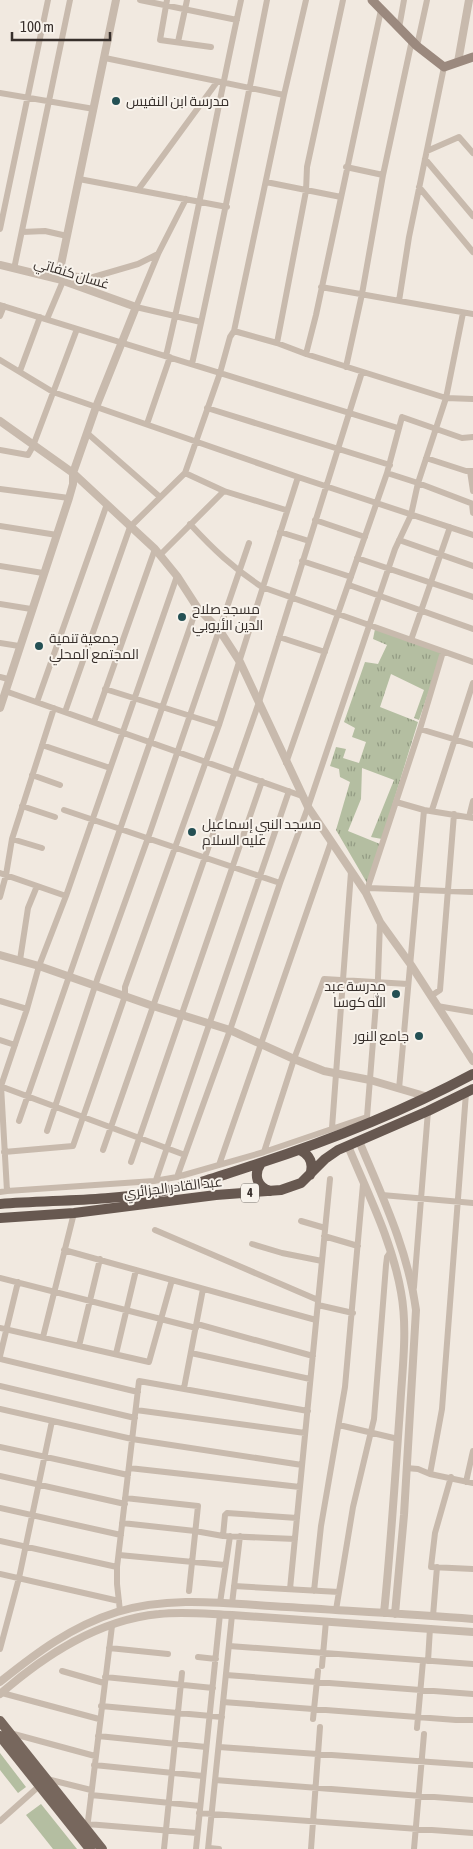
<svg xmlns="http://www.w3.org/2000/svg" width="473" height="1849" viewBox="0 0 473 1849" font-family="'Asap Condensed',Cairo,sans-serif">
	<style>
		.grass { fill: #b4bea1 }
		.park { fill: url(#park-tufts) }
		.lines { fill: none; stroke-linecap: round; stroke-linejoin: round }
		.minor { stroke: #c8baad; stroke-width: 6 }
		.tertiary { stroke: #c8baad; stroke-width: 8 }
		.secondary { stroke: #9b897e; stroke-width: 9 }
		.primary { stroke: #77675d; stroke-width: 10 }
		.trunk { stroke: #675850; stroke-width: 10 }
		.poi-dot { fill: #245054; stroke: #f8f3ec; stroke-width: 2 }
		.labels { text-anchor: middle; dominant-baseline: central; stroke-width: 4; stroke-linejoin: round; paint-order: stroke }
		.shield { fill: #f8f3ec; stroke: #716a65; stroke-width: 1 }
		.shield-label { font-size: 12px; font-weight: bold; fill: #372f2b }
		.poi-label { font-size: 14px; fill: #372f2b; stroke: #f8f3ec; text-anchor: start }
		.street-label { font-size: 14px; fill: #372f2b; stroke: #f8f3ec }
	</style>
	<defs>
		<pattern id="park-tufts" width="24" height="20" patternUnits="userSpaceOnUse" patternTransform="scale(1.25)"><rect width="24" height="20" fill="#b4bea1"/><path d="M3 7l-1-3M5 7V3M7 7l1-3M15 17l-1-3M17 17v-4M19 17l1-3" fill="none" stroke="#939b83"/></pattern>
	</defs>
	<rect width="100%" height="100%" fill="#f1e9e0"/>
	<path class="grass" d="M0,1753L26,1787L18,1793L0,1770Z
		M41,1804L77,1849H53L26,1815Z"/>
	<path class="park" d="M375,629L442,653L419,720L414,718L424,690L391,674L380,707L418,722L382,839L371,837L394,780L362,768L361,799L348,831L380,844L367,883L336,830L350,782L340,777L339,769L330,766L336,747L346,749L343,758L359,763L366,742L352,737L355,728L344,722L365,662L378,664L387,645L373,639Z"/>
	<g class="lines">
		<path class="minor" d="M140,0L237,20
			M167,0L160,40L211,47
			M399,28L404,0
			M178,42L187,0
			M417,46L427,0
			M105,58L284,95
			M0,93L94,109
			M427,151L459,137L473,153
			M425,159L473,216
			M346,167L383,175
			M79,179L227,207
			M266,182L341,197
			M419,187L473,252
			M138,190L217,82
			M0,229L48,0
			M22,232L45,231L67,236
			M158,254L186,199
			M14,269L70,0
			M59,273L90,278L138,264L158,254L136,307L201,322
			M321,287L473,314
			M399,301L409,237L444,67
			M0,305L398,428
			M0,316L4,306
			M47,319L63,281
			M234,331L277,343L306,354L446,398L473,399
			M277,343L306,191L307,167L343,0
			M306,354L316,315L381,10
			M166,356C194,238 215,118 241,0
			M0,360L53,392L298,477L473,535
			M192,364C219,243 243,122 267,0
			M346,367L362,294L383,175L412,40
			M20,371L40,317
			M207,408L390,465
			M147,424L170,357
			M87,433L160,497
			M0,450L28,455L33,446L77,329
			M426,458L466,471H473
			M470,471L473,491
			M185,473L224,491L286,510
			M387,473L418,483L473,504
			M0,489L69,498
			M472,504L473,513
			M315,520L365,537
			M190,524C213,549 233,568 262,587L473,662
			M0,526L57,535
			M280,532L309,541
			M399,540L473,566
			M161,554L224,491
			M357,558L473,597
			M302,561L351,577
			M0,566L43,573
			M349,585L473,629
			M0,604L31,609
			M279,637L325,652
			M411,640L450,527
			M0,643L19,646
			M0,677L8,679
			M105,689L219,725
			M5,691L302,796
			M37,702L107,504
			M65,712L130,527L185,473L220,373L230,337L234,331L284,95L306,0
			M94,722L155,549
			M420,729L473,745
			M42,745L110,768
			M286,763L387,473L402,417L462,438L473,437
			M32,775L60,785
			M396,802L424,810L473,818
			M22,806L55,817
			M64,810L280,883
			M432,810L473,683
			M469,817L473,801
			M12,839L42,848
			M0,873L66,896
			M368,888L473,892
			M366,893L420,729L443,652
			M0,897L6,875L12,839L54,708
			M20,960L28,908L37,886
			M431,996L440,990L454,814
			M0,1001L27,1009
			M437,1006L473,1012
			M0,1040L15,1045
			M0,1086L185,1155
			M399,1089L424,810
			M19,1121L197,607
			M332,1128L351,872
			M47,1131L98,977L148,838L249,543
			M103,1150L258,705L362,372
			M4,1152L73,1146L125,996V987L219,725L298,477
			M264,1152L294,1059L324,979L408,984
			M131,1162L262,781
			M219,1165L331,842
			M177,1177L264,1152L367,1117L378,978L380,922
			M156,1180L289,791
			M7,1191L154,1181L177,1177L230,1030L280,883L308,807L395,549L411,515L418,483L446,398L463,313
			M0,1192L7,1191L1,1086L27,1009L39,966L66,896L177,576
			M382,1195L473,1203
			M301,1221L325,1228
			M155,1230L318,1300
			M324,1236L358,1246
			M252,1244L282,1253L322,1261
			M64,1250L316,1320
			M0,1278L196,1328
			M414,1287L428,1111
			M318,1305L353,1313
			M197,1324L313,1356
			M0,1328L149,1362L172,1280
			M43,1337L74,1213
			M79,1346L100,1259
			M191,1353L310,1379
			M116,1354L136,1270
			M0,1356L18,1282
			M0,1359L138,1392
			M0,1386L135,1418
			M184,1388L203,1289
			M0,1409L132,1439L302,1465
			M136,1410L305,1433
			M339,1425L398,1439
			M0,1447L128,1475
			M129,1468L300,1487
			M406,1468L418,1469L430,1474L473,1483
			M430,1474L442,1409L466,1093
			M0,1476L125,1504
			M451,1477L435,1533L431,1567L473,1569
			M466,1482L473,1451
			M125,1498L198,1506L189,1591
			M0,1508L121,1535
			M122,1523L195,1531L223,1536L295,1539
			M223,1536L225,1515L227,1513L297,1518
			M0,1541L117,1567
			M119,1555L225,1565
			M0,1574L119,1601
			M234,1586L339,1592
			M290,1589L330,1179
			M314,1591L321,1526L345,1387L363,1184
			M220,1603L230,1536
			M232,1604L240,1536
			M336,1610L353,1507L374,1419L386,1265L387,1257L391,1251
			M120,1611L117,1584V1567L139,1381L308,1411
			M433,1616L437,1567
			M229,1646L473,1664
			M109,1648L168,1654
			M0,1649L19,1578L52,1421
			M198,1657L216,1659
			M428,1661L430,1628
			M322,1666L326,1621
			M62,1671L104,1683
			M226,1675L473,1694
			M105,1677L213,1688
			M2,1693L99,1719
			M223,1702L456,1720H473
			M101,1706L222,1717
			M313,1719L318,1671
			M417,1728L423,1661
			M10,1733L95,1756
			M98,1736L206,1747
			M219,1747L473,1765
			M94,1765L203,1776
			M215,1780L473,1800
			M91,1795L200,1806
			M199,1813L473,1833
			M0,1821L47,1779L91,1790
			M87,1824L197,1833
			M87,1829L112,1626
			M209,1848L219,1849
			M164,1849L182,1673
			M196,1849L220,1614
			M208,1849L232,1615
			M311,1849L320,1727
			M414,1849L424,1734"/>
		<path class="tertiary" d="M458,62L469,0
			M0,265L58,279L136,307L96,407L73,473V484L69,498L0,708
			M58,279L116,0
			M0,421L73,473L155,549L177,576L197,607L220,631L240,662L308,807L366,893L380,922L411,965L473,1061
			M0,955L39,966L153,1006L230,1030L294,1059L324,1071L370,1080L428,1097
			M359,1141C382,1196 408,1250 416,1310L404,1515L395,1614
			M348,1146C368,1194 392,1241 401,1292C408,1330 402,1371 400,1409C395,1477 391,1545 384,1613
			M0,1682C36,1653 72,1626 117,1612C172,1595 231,1604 287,1607C349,1611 411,1614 473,1619
			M0,1694C45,1655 98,1620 159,1614C183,1611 207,1614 232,1615L473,1632"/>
		<path class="secondary" d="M372,0L417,46L444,67L473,57"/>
		<path class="primary" d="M0,1721L102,1849
			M0,1736L90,1849"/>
		<path class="trunk" d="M300,1150C310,1155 314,1164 310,1175
			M261,1163C253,1175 257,1187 270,1191
			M0,1204C52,1200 106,1201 158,1192C192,1186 224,1175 257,1164C331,1140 404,1111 473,1074
			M0,1218L74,1213L216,1195L281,1190L301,1183L325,1159L338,1150L428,1111L473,1089"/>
	</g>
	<g class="poi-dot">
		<circle cx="116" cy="101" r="5"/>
		<circle cx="182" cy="617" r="5"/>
		<circle cx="39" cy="646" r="5"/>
		<circle cx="192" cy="832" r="5"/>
		<circle cx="396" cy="994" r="5"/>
		<circle cx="419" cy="1036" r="5"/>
	</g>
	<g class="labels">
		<rect class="shield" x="241" y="1183.5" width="18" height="19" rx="4"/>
		<g class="shield-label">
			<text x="250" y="1193">4</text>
		</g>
		<g class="poi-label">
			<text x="126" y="101">مدرسة ابن النفيس</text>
			<text x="192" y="609">مسجد صلاح<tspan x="192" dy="16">الدين الأيوبي</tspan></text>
			<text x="49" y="638">جمعية تنمية<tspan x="49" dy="16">المجتمع المحلي</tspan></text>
			<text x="202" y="824">مسجد النبي إسماعيل<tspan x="202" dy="16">عليه السلام</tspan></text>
			<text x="386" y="986" text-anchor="end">مدرسة عبد<tspan x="386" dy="16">الله كوسا</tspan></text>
			<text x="409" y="1036" text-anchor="end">جامع النور</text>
		</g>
		<g class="street-label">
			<text transform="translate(72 273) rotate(17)">غسان كنفاتي</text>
			<text transform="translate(173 1187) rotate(-7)">عبد القادر الجزائري</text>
		</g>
	</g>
	<path d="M12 32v8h98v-8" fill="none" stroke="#372f2b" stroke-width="2.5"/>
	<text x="20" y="32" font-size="15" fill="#372f2b" stroke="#f8f3ec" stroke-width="4" paint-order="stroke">100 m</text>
</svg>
